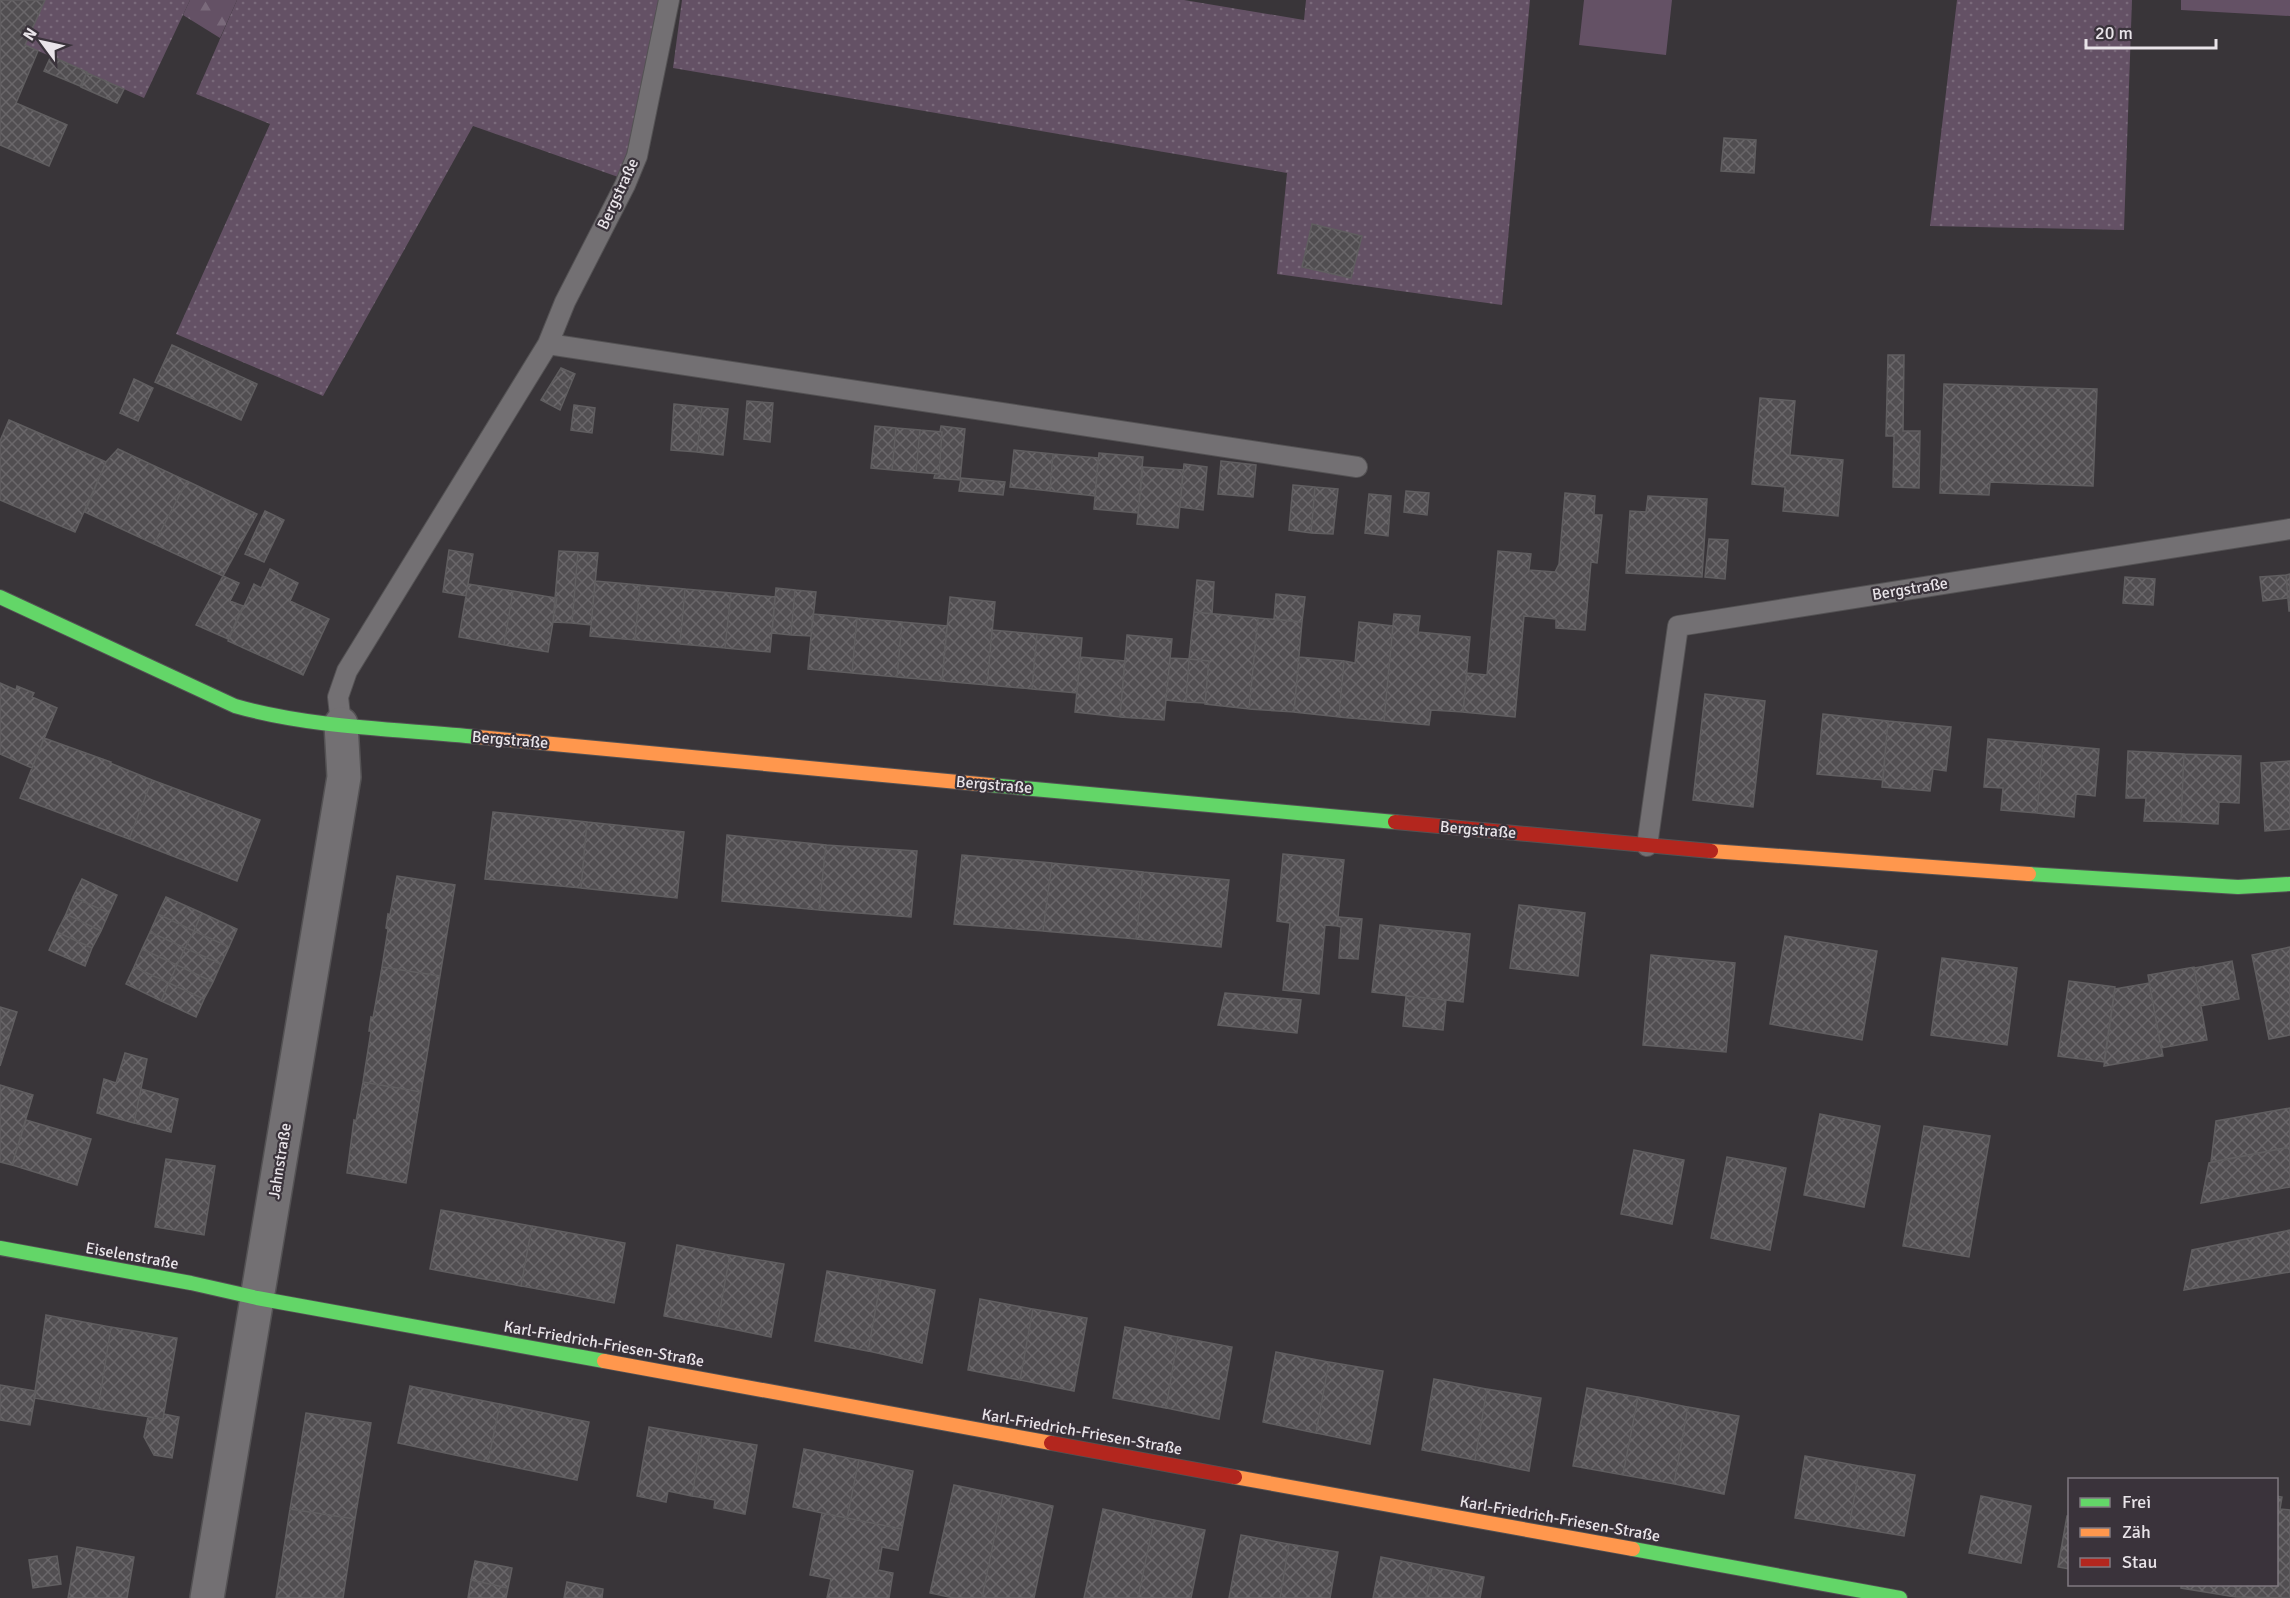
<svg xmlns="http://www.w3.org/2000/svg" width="2290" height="1598" viewBox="0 0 2290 1598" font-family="Signika,sans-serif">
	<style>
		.grass { fill: url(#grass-dots) }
		.forest { fill: url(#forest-firs) }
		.garden { fill: #645165 }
		.building { fill: url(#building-cross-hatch); stroke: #605e60; stroke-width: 1.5 }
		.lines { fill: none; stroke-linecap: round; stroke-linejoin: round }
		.lane-casing { stroke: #545254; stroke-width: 22 }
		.street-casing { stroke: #545254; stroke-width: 36 }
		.fast-casing { stroke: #545254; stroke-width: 16 }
		.slow-casing { stroke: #545254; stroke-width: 16 }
		.jam-casing { stroke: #545254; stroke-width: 16 }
		.lane { stroke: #737073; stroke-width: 20 }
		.street { stroke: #737073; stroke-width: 33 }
		.fast { stroke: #63d668; stroke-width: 14 }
		.slow { stroke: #ff974d; stroke-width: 14 }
		.jam { stroke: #b3261e; stroke-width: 14 }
		.labels { text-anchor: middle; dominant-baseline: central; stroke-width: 4.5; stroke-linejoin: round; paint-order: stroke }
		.street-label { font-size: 16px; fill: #e9e4e9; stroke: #3a333b }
	</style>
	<defs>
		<pattern id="grass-dots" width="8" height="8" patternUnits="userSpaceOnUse" patternTransform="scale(1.5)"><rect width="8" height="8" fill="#645165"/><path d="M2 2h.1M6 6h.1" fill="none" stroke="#7a6a7b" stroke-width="1.8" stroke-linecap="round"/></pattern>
		<pattern id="forest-firs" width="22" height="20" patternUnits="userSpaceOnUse" patternTransform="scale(1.5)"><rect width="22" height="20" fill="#645165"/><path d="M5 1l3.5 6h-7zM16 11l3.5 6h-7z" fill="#7a6a7b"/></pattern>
		<pattern id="building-cross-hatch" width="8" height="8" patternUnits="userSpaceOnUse" patternTransform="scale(1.5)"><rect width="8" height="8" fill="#514e51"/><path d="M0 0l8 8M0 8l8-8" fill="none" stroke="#6a676a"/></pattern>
	</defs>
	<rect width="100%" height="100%" fill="#393539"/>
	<path class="grass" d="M45,0H190L144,98L25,45Z
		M237,0H659L634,136L621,178L473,126L323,396L176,334L270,124L196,94Z
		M682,0H1184L1304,20L1306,0H1530L1502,305L1277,274L1287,173L673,68Z
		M1957,0H2132L2124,230L1930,226Z"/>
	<path class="forest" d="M190,0H237L220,38L183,15Z"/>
	<path class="garden" d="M1584,0H1672L1666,55L1579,45Z
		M2181,0H2290V16L2181,10Z"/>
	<path class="building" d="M0,0H45L25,45L38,51L16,103L67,125L49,166L0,145Z
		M51,56L87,72L80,86L44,71Z
		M87,73L124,89L117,103L81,87Z
		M1724,138L1756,140L1754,173L1721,171Z
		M1312,224L1362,236L1351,278L1302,267Z
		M172,345L257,384L241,420L155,382Z
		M1888,355H1904L1903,431H1920L1919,488L1893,487L1894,436H1886Z
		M561,368L575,374L560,410L541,400Z
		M134,379L153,388L138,421L120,413Z
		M1944,384L2097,389L2093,486L1990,482L1989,495L1940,493Z
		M1760,398L1795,401L1790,455L1843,460L1838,516L1783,511L1785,487L1752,484Z
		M747,401L773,403L770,442L744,439Z
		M674,404L702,407L697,452L671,450Z
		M574,405L595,408L592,433L571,430Z
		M702,407L728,409L723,455L697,452Z
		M9,420L106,462L75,532L0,500V441Z
		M875,426L896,428L892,470L871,468Z
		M941,426L965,429L960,480L934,478L935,474H939L942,432H940Z
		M896,428L920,430L916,472L892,470Z
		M920,430L942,432L939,474L916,472Z
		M118,449L187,481L154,544L85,512L106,462Z
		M1014,450L1053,454L1050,491L1010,487Z
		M1099,453L1143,457L1138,513L1094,509Z
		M1053,454L1098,458L1095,496L1050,491Z
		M1221,461L1256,465L1253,497L1218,494Z
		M1184,464L1207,467L1203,510L1180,507Z
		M1143,467L1183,470L1178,528L1137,524Z
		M961,478L1005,482L1003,495L959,491Z
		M187,481L257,514L223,576L154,544Z
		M1293,485L1315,487L1311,533L1289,530Z
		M1315,487L1338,489L1333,534L1311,533Z
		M1406,491L1429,493L1427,515L1404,512Z
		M1565,493L1595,496L1594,515H1602L1597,563L1591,562L1585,630L1556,628V619L1524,616L1515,717L1463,712L1467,673L1487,675L1498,551L1531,554L1529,570L1555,572L1559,564Z
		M1369,494L1391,496L1388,536L1365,533Z
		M1648,496L1707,499L1702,577L1626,573L1630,511L1646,512Z
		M265,511L284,520L264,562L245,554Z
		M1709,539L1728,540L1725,579L1705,577Z
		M449,550L473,554L466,596L443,592Z
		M559,551L578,552L572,623L553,622Z
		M578,552L598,553L591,625L572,623Z
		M270,569L298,583L290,601L329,619L303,675L228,641L254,584L261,588Z
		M2290,574V611H2289L2286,575Z
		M2286,575L2288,598L2263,601L2260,577Z
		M223,576L239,583L230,601L243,606L228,639L196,625Z
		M2125,577L2155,579L2153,605L2123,603Z
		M1197,580L1214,582L1212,614L1194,612Z
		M595,581L640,585L635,640L590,636Z
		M468,584L513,591L504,645L459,637Z
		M640,585L685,589L680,644L635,640Z
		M776,588L795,590L791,635L772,633Z
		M685,589L731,593L725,648L680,644Z
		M795,590L816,592L811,636L791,635Z
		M513,591L557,598L548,652L504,645Z
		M731,593L775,597L770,652L725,648Z
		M1276,594L1305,597L1302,622L1274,619Z
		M950,597L995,602L987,685L942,681Z
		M1194,612L1258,618L1249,709L1205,704L1209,661L1189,659Z
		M813,614L857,618L852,673L808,669Z
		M1394,614L1420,616L1418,632L1470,637L1463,712L1431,710L1429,725L1384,721Z
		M857,618L902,622L897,677L852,673Z
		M1258,618L1302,622L1294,712L1249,709Z
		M902,622L947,626L942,681L897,677Z
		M1359,622L1393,626L1384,721L1339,717L1344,661L1355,663Z
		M992,630L1037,634L1032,689L987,685Z
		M1037,634L1082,638L1077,693L1032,689Z
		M1127,635L1172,639L1164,720L1120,717Z
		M1080,657L1125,661L1120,717L1075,712Z
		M1299,657L1344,661L1339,717L1294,712Z
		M1170,658L1189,659L1186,702L1166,700Z
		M1189,659L1209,661L1205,703L1186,702Z
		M0,683L16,690L17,686L34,693L32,697L57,708L32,768L0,754Z
		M1705,694L1765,701L1753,807L1693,800Z
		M1823,714L1888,721L1883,780L1817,774Z
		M1888,721L1951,727L1946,771L1933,769L1930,791L1882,787Z
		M44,738L111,762L110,763L152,780L129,839L20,798Z
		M1988,739L2043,744L2037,813L2001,810L2003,788L1984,787Z
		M2043,744L2099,749L2095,796L2076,794L2074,817L2037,813Z
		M2128,751L2184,754L2181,822L2144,821L2146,798H2126Z
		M2184,754L2241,756L2239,803L2219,802L2218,824L2181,822Z
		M2290,761V829L2265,831L2261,763Z
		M152,780L260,820L237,881L129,839Z
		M493,812L587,822L581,888L485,879Z
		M587,822L684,832L677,898L581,888Z
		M727,835L826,845L819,910L722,901Z
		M826,845L917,851L911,917L819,910Z
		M1283,854L1344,860L1337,926L1325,925L1319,994L1283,990L1290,923L1277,921Z
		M962,855L1052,863L1043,931L954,924Z
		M1052,863L1143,872L1136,939L1043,931Z
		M1143,872L1229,880L1221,947L1136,939Z
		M397,876L455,885L440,976L382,967L388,929L386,928L388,914L390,915Z
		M82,879L117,895L109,913L73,897Z
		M73,897L109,913L101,931L66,914Z
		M166,897L202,913L194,931L158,914Z
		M1519,905L1585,913L1578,976L1510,968Z
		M202,913L237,929L229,947L194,931Z
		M66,914L101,931L92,948L57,932Z
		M158,914L194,931L185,948L150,932Z
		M1339,917L1362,919L1358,959L1339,958L1341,927L1337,926Z
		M1380,925L1470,934L1463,1002L1372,992Z
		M194,931L229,947L221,964L185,948Z
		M57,932L92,948L85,966L49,950Z
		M150,932L185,948L177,965L142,949Z
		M1785,936L1877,951L1862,1040L1770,1024Z
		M2290,947V1035L2269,1039L2252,955Z
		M185,948L221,964L213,982L177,965Z
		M142,949L177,965L169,983L134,967Z
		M1651,955L1735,963L1726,1052L1643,1045Z
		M1942,958L2017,968L2007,1045L1931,1035Z
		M2232,961L2239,999L2201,1006L2194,968Z
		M177,965L213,982L204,999L169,983Z
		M134,967L169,983L161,1001L126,984Z
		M382,967L440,976L421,1092L363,1082L371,1031H369L371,1017L373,1018Z
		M2194,967L2207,1040L2161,1048L2148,975Z
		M2069,981L2115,987L2104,1062L2058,1056Z
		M169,983L204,999L196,1017L161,1001Z
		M2149,983L2163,1056L2104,1066L2115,989Z
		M1225,993L1301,1000L1297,1033L1218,1025Z
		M1406,996L1446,1000L1443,1030L1403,1026Z
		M0,1007L17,1012L0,1066Z
		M125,1053L147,1059L134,1123L97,1113L104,1079L116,1083Z
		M363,1082L421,1092L406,1183L347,1173L354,1120L356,1121Z
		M0,1085L33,1095L12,1165L0,1162Z
		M141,1089L178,1099L171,1132L134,1123Z
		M2290,1108V1147L2211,1162L2216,1121Z
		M1820,1114L1880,1126L1864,1207L1804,1195Z
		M26,1120L91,1139L77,1185L12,1165Z
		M1924,1126L1990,1136L1969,1257L1903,1246Z
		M2290,1147V1187L2201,1203L2209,1163Z
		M1634,1150L1684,1160L1672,1224L1621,1214Z
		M1727,1157L1786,1168L1770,1250L1711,1238Z
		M166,1159L215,1166L204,1235L155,1227Z
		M441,1210L532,1226L521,1286L430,1269Z
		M532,1226L625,1243L614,1303L521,1286Z
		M2290,1230V1272L2184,1290L2192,1250Z
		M677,1245L730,1255L717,1326L664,1316Z
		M730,1255L784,1264L771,1337L717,1326Z
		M827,1271L881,1280L868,1351L815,1341Z
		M881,1280L935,1290L922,1363L868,1351Z
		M980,1299L1033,1309L1020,1380L968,1370Z
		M1033,1309L1087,1318L1074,1391L1020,1380Z
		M46,1315L111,1327L98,1409L34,1398Z
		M111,1327L177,1338L163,1419L98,1409Z
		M1125,1327L1178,1337L1166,1408L1113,1398Z
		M1178,1337L1232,1347L1219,1419L1166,1408Z
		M1276,1352L1329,1362L1316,1433L1263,1422Z
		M1329,1362L1383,1371L1370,1444L1316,1433Z
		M1434,1379L1487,1389L1475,1460L1422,1450Z
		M0,1385L36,1391L30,1425L0,1420Z
		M410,1386L500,1404L488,1462L398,1443Z
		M1587,1388L1638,1397L1623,1475L1573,1466Z
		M1487,1389L1541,1398L1529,1471L1475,1460Z
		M1638,1397L1688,1407L1674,1484L1623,1475Z
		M500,1404L589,1422L577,1480L488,1462Z
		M1688,1407L1739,1416L1724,1494L1674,1484Z
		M306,1413L371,1423L355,1519L290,1509Z
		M164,1414L179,1417L172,1458L154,1455L144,1437L148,1417L163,1419Z
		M649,1427L702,1436L692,1496L668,1491L666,1502L637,1496Z
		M702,1436L757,1445L745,1514L714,1508L715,1500L692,1496Z
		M804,1449L859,1460L847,1518L793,1507Z
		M1805,1456L1860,1466L1849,1527L1795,1518Z
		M859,1460L913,1471L902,1529L847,1518Z
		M1860,1466L1915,1475L1904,1536L1849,1527Z
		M954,1485L1003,1495L982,1598H954L930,1593Z
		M1003,1495L1053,1506L1034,1598H982Z
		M1981,1496L2031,1506L2021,1563L1969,1553Z
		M2276,1496L2282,1497L2280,1509L2290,1510V1598L2235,1597L2237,1584H2276Z
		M290,1509L355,1519L343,1598H276Z
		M1103,1509L1154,1520L1138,1598H1084Z
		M822,1513L902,1529L898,1550L882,1547L878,1570L893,1573L889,1598H827L831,1579L810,1575Z
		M2067,1516H2070V1569L2058,1567Z
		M1154,1520L1205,1530L1191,1598H1138Z
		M1241,1535L1289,1544L1280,1598H1229Z
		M1289,1544L1338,1552L1330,1598H1280Z
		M77,1547L134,1557L127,1598H68Z
		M57,1556L61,1584L33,1588L29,1560Z
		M1381,1557L1432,1567L1426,1598H1373Z
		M475,1561L512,1568L508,1588L471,1580Z
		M1432,1567L1484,1577L1480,1598H1426Z
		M471,1580L508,1588L506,1598H468Z
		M567,1582L603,1589L602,1598H564Z
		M2181,1584H2237L2235,1597L2181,1588Z"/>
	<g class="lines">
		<g class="lane-casing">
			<path id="lane" d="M548,344L1357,467
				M341,724L338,697L347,671L548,344L565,302L625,185L637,156L669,0
				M1647,846L1678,626L2290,529"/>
		</g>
		<g class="street-casing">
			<path id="street" d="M207,1598L344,777L341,724"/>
		</g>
		<g class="fast-casing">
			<path id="fast" d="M0,597L235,706C312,728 399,729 478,737
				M990,785L1395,822
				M2029,874L2238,887L2290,884
				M0,1248L191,1283L257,1298L604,1361
				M1633,1549L1900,1598"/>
		</g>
		<g class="slow-casing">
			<path id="slow" d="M478,737L990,785
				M1711,851L2029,874
				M604,1361L1051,1443
				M1235,1477L1633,1549"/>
		</g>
		<g class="jam-casing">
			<path id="jam" d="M1395,822L1711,851
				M1051,1443L1235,1477"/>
		</g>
		<use href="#lane" class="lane"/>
		<use href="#street" class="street"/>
		<use href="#fast" class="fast"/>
		<use href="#slow" class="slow"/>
		<use href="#jam" class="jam"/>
	</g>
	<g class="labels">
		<g class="street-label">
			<text transform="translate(618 194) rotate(-65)">Bergstraße</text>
			<text transform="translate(1910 589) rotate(-9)">Bergstraße</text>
			<text transform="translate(510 740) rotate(5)">Bergstraße</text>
			<text transform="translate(994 785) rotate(5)">Bergstraße</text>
			<text transform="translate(1478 830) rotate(5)">Bergstraße</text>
			<text transform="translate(280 1161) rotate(-81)">Jahnstraße</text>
			<text transform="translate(132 1256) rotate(10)">Eiselenstraße</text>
			<text transform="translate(604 1344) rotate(10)">Karl-Friedrich-Friesen-Straße</text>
			<text transform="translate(1082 1432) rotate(10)">Karl-Friedrich-Friesen-Straße</text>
			<text transform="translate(1560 1519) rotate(10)">Karl-Friedrich-Friesen-Straße</text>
		</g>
	</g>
	<rect x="2068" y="1478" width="210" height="108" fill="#3a333b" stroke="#807a81" stroke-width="1.5"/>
	<rect x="2080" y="1498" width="30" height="9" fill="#63d668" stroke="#807a81" stroke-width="1.5"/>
	<text x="2122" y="1508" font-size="18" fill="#e9e4e9">Frei</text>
	<rect x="2080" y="1528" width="30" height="9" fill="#ff974d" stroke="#807a81" stroke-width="1.5"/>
	<text x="2122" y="1538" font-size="18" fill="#e9e4e9">Zäh</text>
	<rect x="2080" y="1558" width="30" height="9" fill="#b3261e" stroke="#807a81" stroke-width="1.5"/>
	<text x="2122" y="1568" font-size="18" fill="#e9e4e9">Stau</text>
	<g transform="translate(42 42) rotate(303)" stroke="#3a333b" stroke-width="4.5" paint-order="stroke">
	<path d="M0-4.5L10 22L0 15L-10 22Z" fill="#e9e4e9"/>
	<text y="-9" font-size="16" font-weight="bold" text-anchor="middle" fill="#e9e4e9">N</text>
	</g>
	<path d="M2086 39v9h130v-9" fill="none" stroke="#e9e4e9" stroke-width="3"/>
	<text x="2095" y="39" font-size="18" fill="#e9e4e9" stroke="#3a333b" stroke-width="4.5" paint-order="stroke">20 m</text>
</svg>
